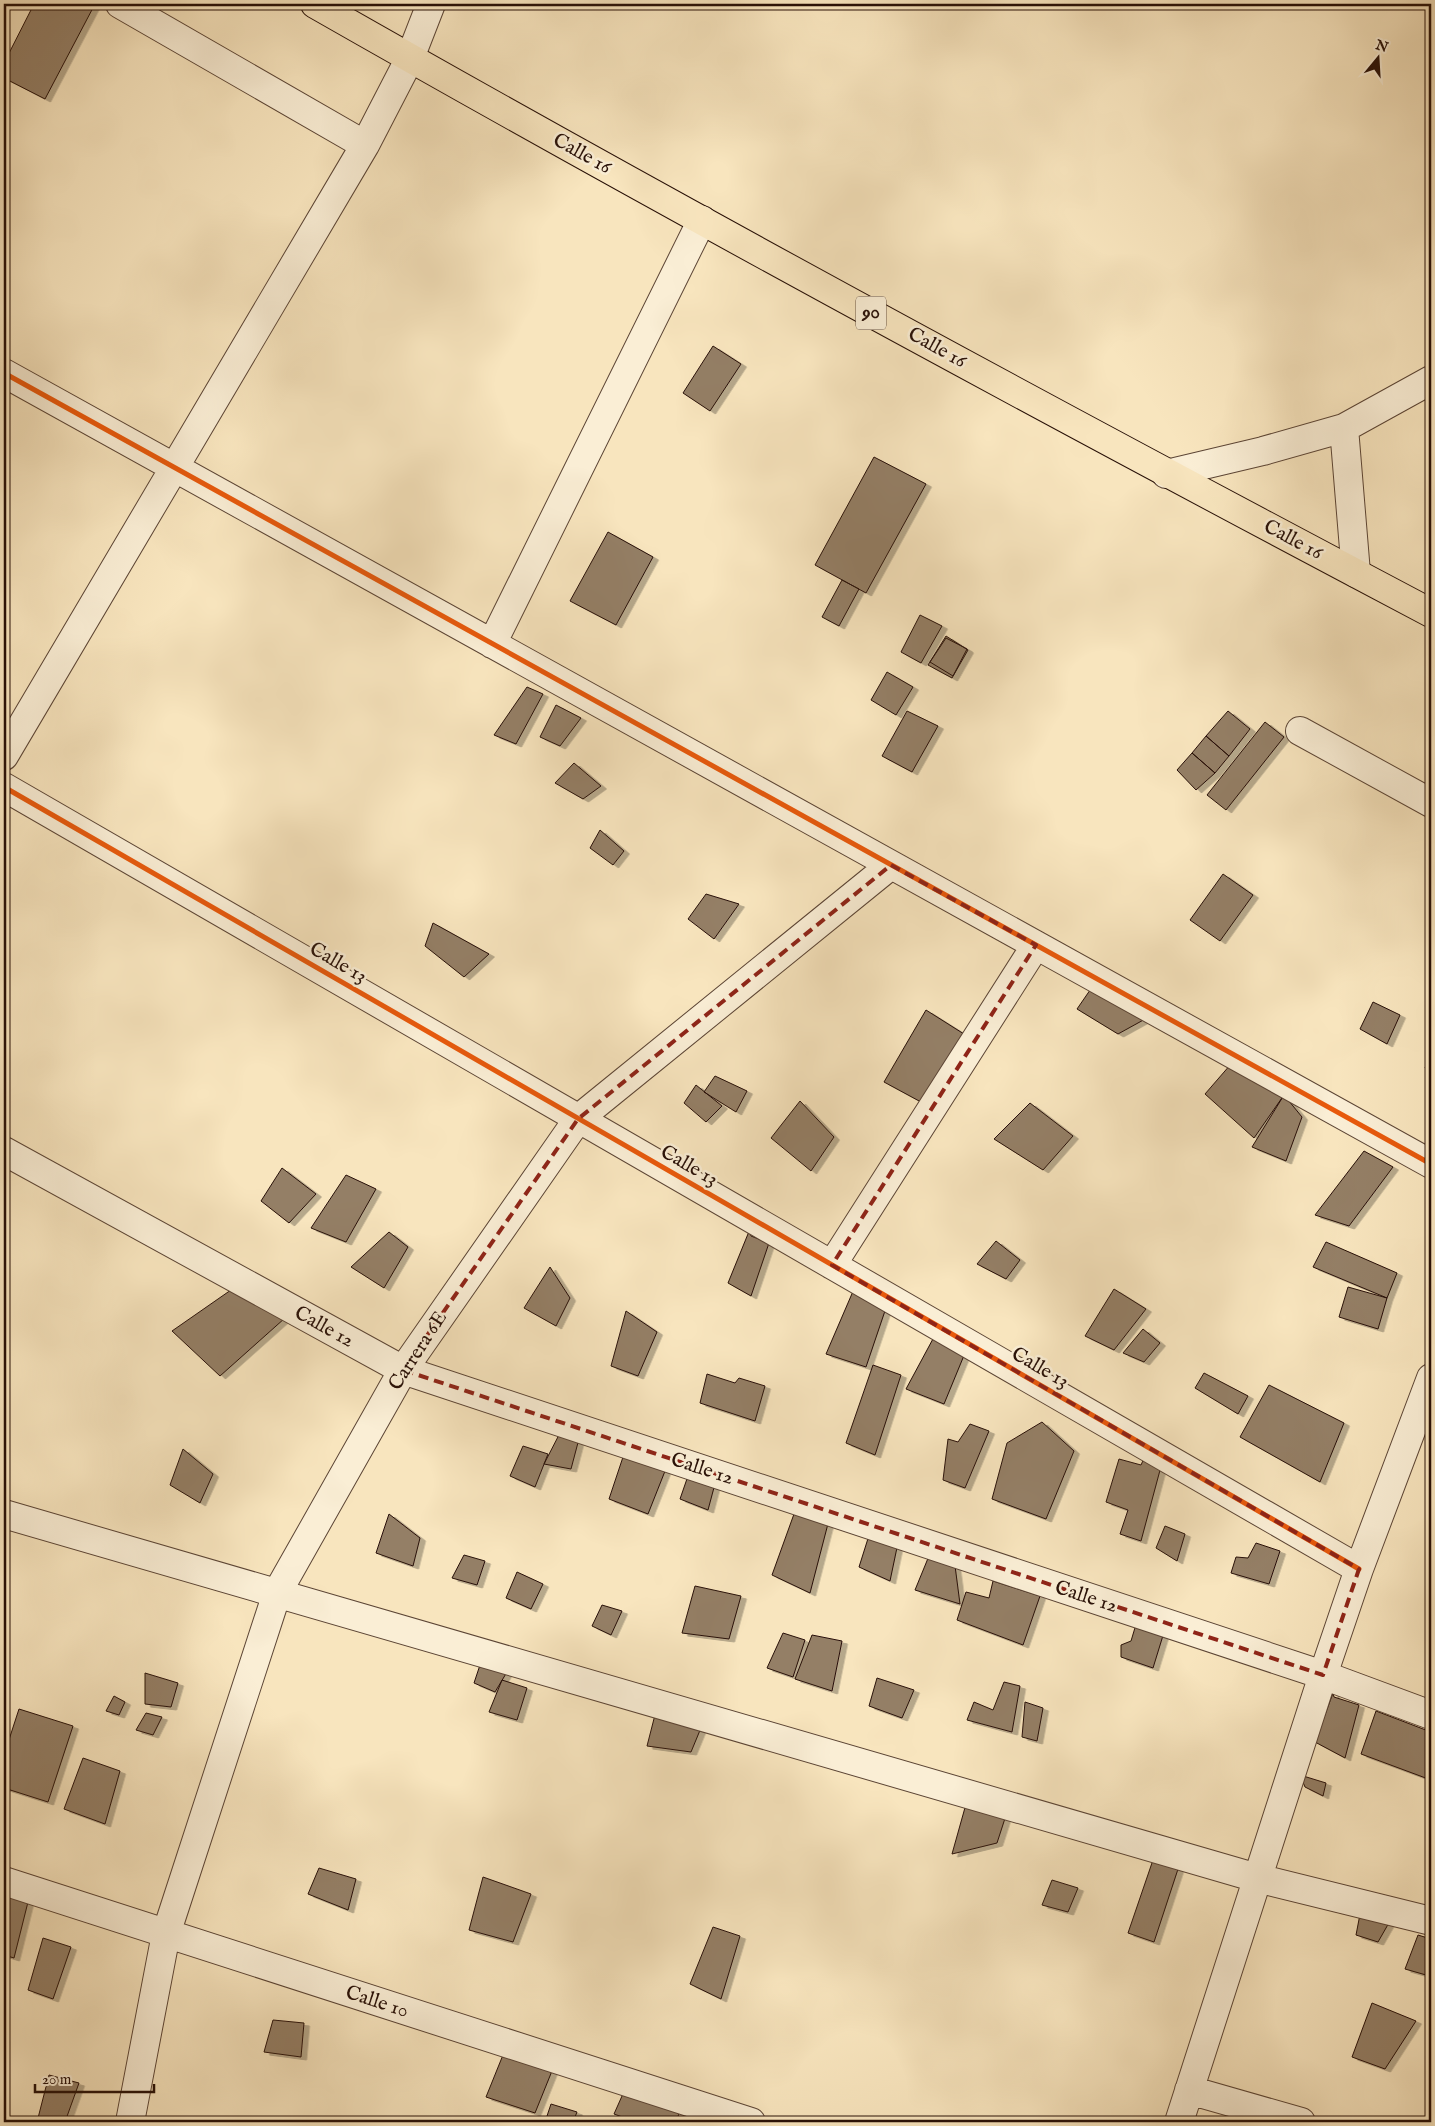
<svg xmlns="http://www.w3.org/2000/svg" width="1435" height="2126" viewBox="0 0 1435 2126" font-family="'IM FELL English',serif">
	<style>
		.building { fill: #947f66; stroke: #281007; filter: url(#shadow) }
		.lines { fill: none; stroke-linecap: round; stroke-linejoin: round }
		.street-casing { stroke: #5c4535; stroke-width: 30 }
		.highway-casing { stroke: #281007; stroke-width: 30 }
		.street { stroke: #faeed5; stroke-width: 28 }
		.highway { stroke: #f8e5be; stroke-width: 28 }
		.cycleway-casing { stroke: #faeed5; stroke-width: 8 }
		.cycleway { stroke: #e8590c; stroke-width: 5 }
		.marked { fill: none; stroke: #8f2418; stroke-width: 4; stroke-dasharray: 10 6; stroke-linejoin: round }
		.labels { text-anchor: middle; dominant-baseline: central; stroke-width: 5; stroke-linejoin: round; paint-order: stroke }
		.shield { fill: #faeed5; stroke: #675345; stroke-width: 1 }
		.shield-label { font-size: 19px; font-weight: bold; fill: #281007 }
		.street-label { font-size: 20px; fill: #281007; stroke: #faeed5 }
	</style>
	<defs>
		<filter id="shadow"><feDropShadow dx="5.5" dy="3" stdDeviation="0" flood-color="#0004"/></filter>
	</defs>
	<rect width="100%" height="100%" fill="#f8e5be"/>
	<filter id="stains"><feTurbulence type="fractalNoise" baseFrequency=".004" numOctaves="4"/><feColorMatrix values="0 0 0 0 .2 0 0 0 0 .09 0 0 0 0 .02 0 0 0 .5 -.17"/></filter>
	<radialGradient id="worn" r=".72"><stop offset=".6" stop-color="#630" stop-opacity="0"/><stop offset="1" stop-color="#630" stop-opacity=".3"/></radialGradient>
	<path class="building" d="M34,4H95L45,99L4,78V63Z
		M713,346L741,364L710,411L683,393Z
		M874,457L926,484L866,593L815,565Z
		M608,532L653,557L616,625L570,601Z
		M842,580L859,589L839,626L822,617Z
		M920,615L942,626L921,663L901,652Z
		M946,636L968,650L952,678L928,665Z
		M946,638L967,649L953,676L930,662Z
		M887,672L913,687L896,715L871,700Z
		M527,687L543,694L516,744L494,735Z
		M556,705L581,718L560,746L540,737Z
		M907,711L938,726L912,772L882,756Z
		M1228,711L1250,729L1229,756L1206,736Z
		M1265,722L1284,737L1226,810L1207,795Z
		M1206,736L1229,756L1215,773L1192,753Z
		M1192,753L1215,773L1196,790L1177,770Z
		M574,763L601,786L583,799L555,783Z
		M600,830L624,851L613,865L590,848Z
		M1223,874L1253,895L1220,941L1190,920Z
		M706,894L739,904L714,939L688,919Z
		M433,923L489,954L464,977L425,946Z
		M1097,980L1147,1018L1118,1034L1077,1009Z
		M1373,1002L1400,1015L1387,1044L1360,1029Z
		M926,1010L964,1034L921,1102L884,1082Z
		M1431,1056V1071L1425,1068Z
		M1231,1064L1284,1095L1254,1138L1205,1094Z
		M715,1076L747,1091L736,1112L704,1092Z
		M696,1085L722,1106L706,1122L684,1103Z
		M1284,1095L1302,1117L1286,1161L1252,1147Z
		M800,1101L834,1137L811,1171L771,1138Z
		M1030,1103L1073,1136L1043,1170L994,1139Z
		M1364,1151L1393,1167L1349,1226L1315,1215Z
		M282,1168L316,1194L289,1223L261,1201Z
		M346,1175L376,1189L346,1242L311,1228Z
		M750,1229L751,1236L769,1243L751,1296L728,1283Z
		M389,1232L408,1247L384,1288L351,1267Z
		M996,1241L1020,1260L1006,1279L977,1264Z
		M1326,1242L1397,1273L1387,1298L1313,1267Z
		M550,1267L570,1298L556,1326L524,1308Z
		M241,1283L285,1318L220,1376L172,1331Z
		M1348,1287L1387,1298L1378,1329L1339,1317Z
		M854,1289L888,1302L866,1367L826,1354Z
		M1114,1289L1146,1309L1114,1350L1085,1336Z
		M626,1311L657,1332L638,1376L611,1366Z
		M1143,1329L1160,1343L1144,1362L1123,1353Z
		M934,1337L965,1353L944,1404L906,1389Z
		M873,1365L901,1375L875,1455L846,1443Z
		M1204,1373L1248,1396L1238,1414L1195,1388Z
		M707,1374L735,1383L739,1378L765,1386L755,1421L700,1403Z
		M1269,1385L1344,1423L1320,1482L1240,1437Z
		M1042,1422L1074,1451L1046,1519L992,1499L1007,1443Z
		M970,1424L989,1431L965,1488L943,1480L948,1439L958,1442Z
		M562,1429L580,1435L571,1469L544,1464Z
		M523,1446L548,1454L535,1487L510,1476Z
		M626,1448L669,1461L648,1514L609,1499Z
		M183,1449L213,1474L200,1503L170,1485Z
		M1146,1454L1163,1459L1141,1541L1120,1534L1128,1510L1106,1502L1119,1459L1141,1465Z
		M689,1473L716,1480L708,1510L680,1499Z
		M389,1514L420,1538L413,1566L376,1553Z
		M794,1514L830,1516L810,1593L772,1575Z
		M1165,1526L1185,1534L1177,1561L1156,1548Z
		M871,1529L899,1538L890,1581L859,1567Z
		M1256,1543L1280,1551L1269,1584L1231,1573L1236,1557L1248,1558Z
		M931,1551L954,1558L960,1604L915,1590Z
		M464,1555L485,1561L477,1585L452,1578Z
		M517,1572L543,1584L531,1609L506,1598Z
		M993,1581L1040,1596L1023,1645L957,1620L966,1592L989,1598Z
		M695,1586L741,1596L729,1639L682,1633Z
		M602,1605L622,1611L611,1635L592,1626Z
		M1137,1621L1165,1629L1153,1668L1121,1657V1645L1131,1641Z
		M783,1633L805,1640L793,1677L767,1668Z
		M812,1635L842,1641L832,1691L795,1679Z
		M482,1659L510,1667L495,1692L474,1683Z
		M145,1673L178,1683L171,1707L145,1704Z
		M877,1678L914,1690L902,1718L869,1706Z
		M502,1680L527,1688L517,1720L489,1712Z
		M1004,1682L1020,1686L1012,1732L967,1720L974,1702L993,1710Z
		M1333,1693L1334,1697L1359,1705L1345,1758L1315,1742Z
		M114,1696L125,1702L119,1715L106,1711Z
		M1025,1702L1043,1708L1037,1741L1022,1737Z
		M657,1707L703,1723L691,1752L647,1746Z
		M19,1709L73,1726L48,1802L4,1788V1755Z
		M1376,1711L1431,1732V1780L1361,1754Z
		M146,1713L162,1717L153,1735L136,1730Z
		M83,1758L120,1771L105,1824L64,1809Z
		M1300,1775L1326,1783L1323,1796L1305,1787Z
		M966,1804L1009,1806L997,1843L952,1854Z
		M1154,1857L1180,1863L1154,1942L1128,1933Z
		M319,1868L356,1879L348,1910L308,1894Z
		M483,1877L531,1894L513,1942L469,1930Z
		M1052,1880L1078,1888L1068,1912L1042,1905Z
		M4,1896L28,1902L14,1958L4,1955Z
		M1361,1909L1390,1921L1378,1942L1356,1935Z
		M713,1927L740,1936L721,1999L690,1984Z
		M1418,1935L1431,1939V1960L1426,1975L1405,1969Z
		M43,1938L71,1947L53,1999L28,1990Z
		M1372,2003L1416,2021L1385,2069L1352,2057Z
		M273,2020L304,2023L301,2057L264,2052Z
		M505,2050L554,2066L535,2113L486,2097Z
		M49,2075L79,2083L65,2122H37Z
		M626,2087L682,2105L676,2122H636L614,2114Z
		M551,2104L577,2112L573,2122H545Z"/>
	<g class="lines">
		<g class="street-casing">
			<path id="street" d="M120,4L365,145
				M4,373L1431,1164
				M1344,428L1356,573
				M1166,474L1263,451L1344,428L1431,380
				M492,644L702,220
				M1300,731L1431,803
				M4,756L365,145L410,58L431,4
				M4,787L1359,1569
				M4,1151L403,1370L1323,1675L1431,1715
				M832,1265L1036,945
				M4,1514L1257,1878L1431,1921
				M4,1881L751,2122
				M1189,2090L1301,2122
				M130,2122L166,1934L277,1593L403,1370L578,1119L891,865
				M1179,2122L1323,1675L1359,1569L1431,1378"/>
		</g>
		<g class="highway-casing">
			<path id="highway" d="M315,4C683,214 1056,415 1431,613"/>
		</g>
		<use href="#street" class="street"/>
		<use href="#highway" class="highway"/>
		<g class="cycleway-casing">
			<path id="cycleway" d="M4,373L1431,1164
				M4,787L1359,1569"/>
		</g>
		<use href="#cycleway" class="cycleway"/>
	</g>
	<path class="marked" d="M891,865L1036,945L832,1265L1359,1569L1323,1675L403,1370L578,1119Z"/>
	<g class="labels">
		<rect class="shield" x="856" y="296.5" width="30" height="33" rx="4"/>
		<g class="shield-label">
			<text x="871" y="313">90</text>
		</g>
		<g class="street-label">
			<text transform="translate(582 154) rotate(29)">Calle 16</text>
			<text transform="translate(937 348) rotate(29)">Calle 16</text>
			<text transform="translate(1293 540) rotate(28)">Calle 16</text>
			<text transform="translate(338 963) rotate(30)">Calle 13</text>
			<text transform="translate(689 1166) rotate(30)">Calle 13</text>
			<text transform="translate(324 1327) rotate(29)">Calle 12</text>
			<text transform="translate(418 1351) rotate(-57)">Carrera 6E</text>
			<text transform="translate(1040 1368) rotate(30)">Calle 13</text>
			<text transform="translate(702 1469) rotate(18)">Calle 12</text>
			<text transform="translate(1086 1597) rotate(18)">Calle 12</text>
			<text transform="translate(377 2002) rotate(18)">Calle 10</text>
		</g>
	</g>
	<rect width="1435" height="2126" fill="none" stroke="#f8e5be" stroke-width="20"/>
	<rect x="5" y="5" width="1425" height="2116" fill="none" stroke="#281007" stroke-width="2.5"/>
	<rect x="10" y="10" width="1415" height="2106" fill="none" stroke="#281007"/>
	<g transform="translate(1378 58) rotate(18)" stroke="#faeed5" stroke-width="4" paint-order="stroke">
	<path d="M0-4L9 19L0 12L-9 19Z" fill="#281007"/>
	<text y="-8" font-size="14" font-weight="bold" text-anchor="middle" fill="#281007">N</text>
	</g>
	<path d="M35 2084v8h119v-8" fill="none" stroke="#281007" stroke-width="2.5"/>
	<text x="42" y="2084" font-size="15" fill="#281007" stroke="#faeed5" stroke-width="4" paint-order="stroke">20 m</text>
	<rect width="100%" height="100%" filter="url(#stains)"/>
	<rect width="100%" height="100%" fill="url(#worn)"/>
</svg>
